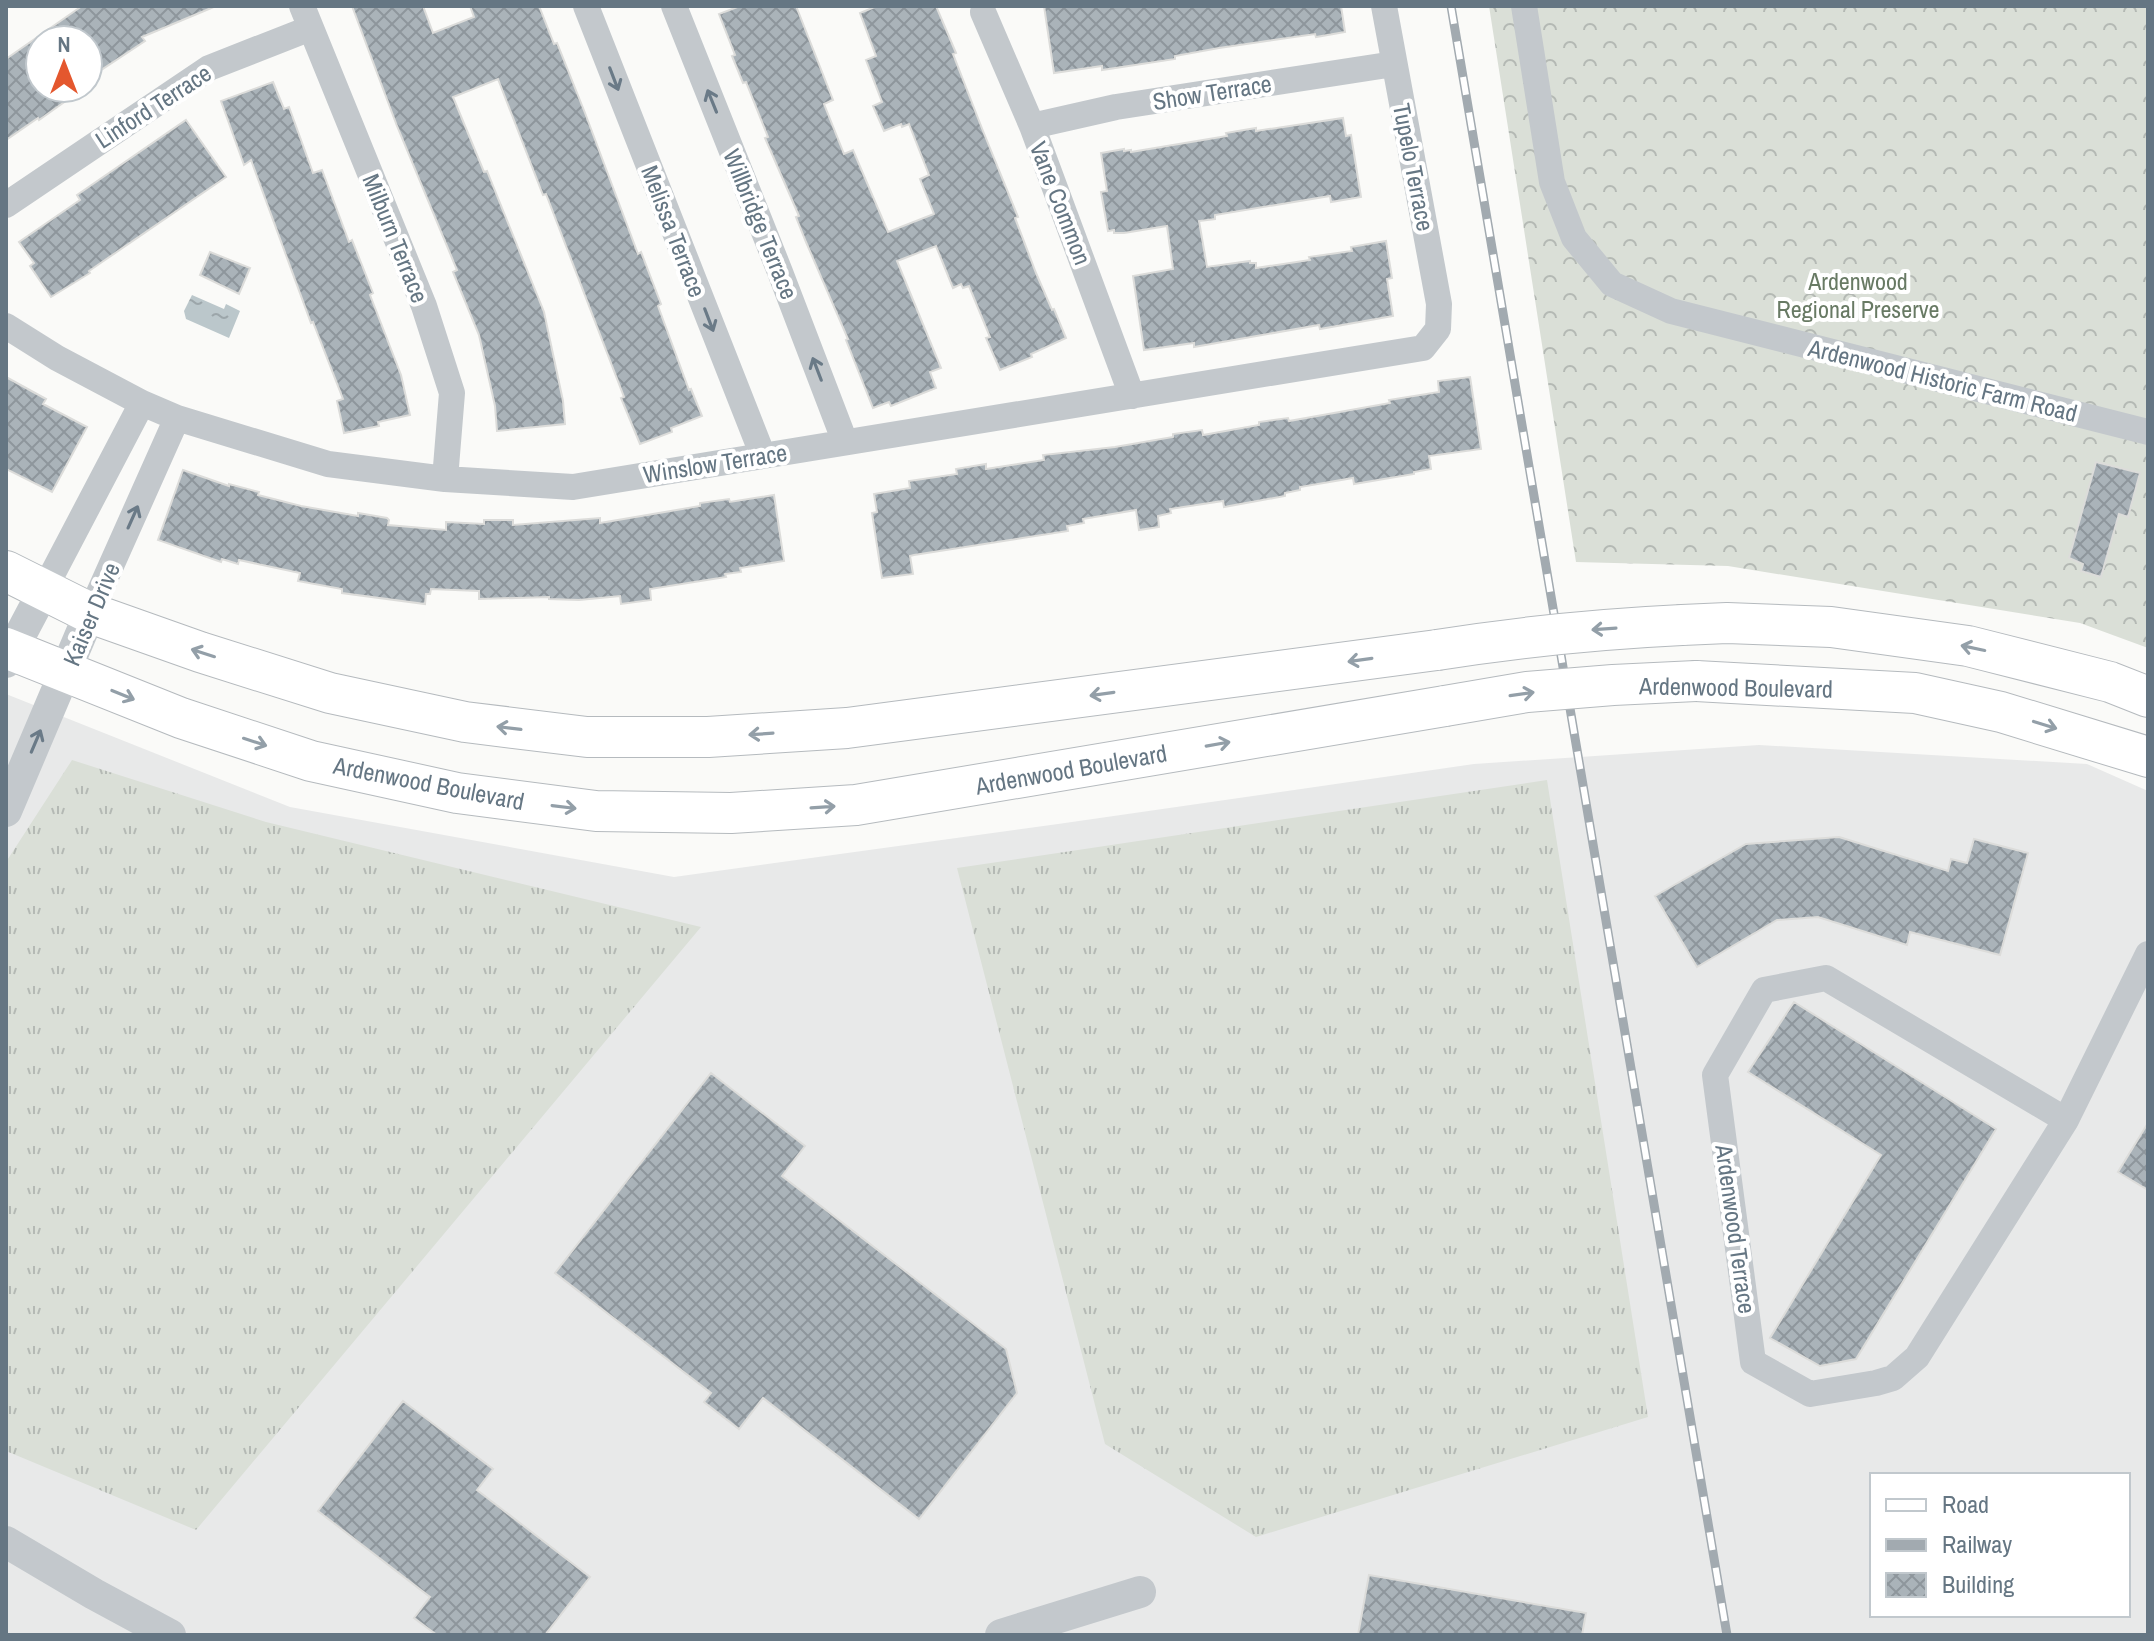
<svg xmlns="http://www.w3.org/2000/svg" width="2154" height="1641" viewBox="0 0 2154 1641" font-family="'Archivo Narrow',sans-serif">
	<style>
		.built { fill: #e8e9e9; fill-rule: evenodd }
		.grass { fill: url(#grass-tufts) }
		.forest { fill: url(#forest-crowns) }
		.water { fill: url(#water-ripples) }
		.building { fill: url(#building-cross-hatch); stroke: #dcdcda; stroke-width: 2 }
		.lines { fill: none; stroke-linecap: round; stroke-linejoin: round }
		.primary-casing { stroke: #b5babe; stroke-width: 42 }
		.minor { stroke: #c3c8cc; stroke-width: 26 }
		.tertiary { stroke: #c3c8cc; stroke-width: 32 }
		.primary { stroke: #fff; stroke-width: 40 }
		.rail-casing { stroke: #a2aab0; stroke-width: 9 }
		.rail { stroke: #fff; stroke-width: 6; stroke-dasharray: 18; stroke-linecap: butt }
		.primary-bridge-casing { stroke: #b5babe; stroke-width: 42; stroke-linecap: butt }
		.primary-bridge { stroke: #fff; stroke-width: 40 }
		.oneway { stroke: #6a7a87 }
		.oneway2 { stroke: #939fa8 }
		.labels { text-anchor: middle; dominant-baseline: central; stroke-width: 8; stroke-linejoin: round; paint-order: stroke }
		.street-label { font-size: 24px; fill: #657683; stroke: #fff }
		.park-label { font-size: 24px; fill: #687a64; stroke: #fff }
	</style>
	<defs>
		<pattern id="grass-tufts" width="24" height="20" patternUnits="userSpaceOnUse" patternTransform="scale(2)"><rect width="24" height="20" fill="#dadfd7"/><path d="M3 7l-1-3M5 7V3M7 7l1-3M15 17l-1-3M17 17v-4M19 17l1-3" fill="none" stroke="#b4b9b4"/></pattern>
		<pattern id="forest-crowns" width="20" height="18" patternUnits="userSpaceOnUse" patternTransform="scale(2)"><rect width="20" height="18" fill="#dadfd7"/><path d="M2 6a3 3 0 1 1 6 0M12 15a3 3 0 1 1 6 0" fill="none" stroke="#b4b9b4"/></pattern>
		<pattern id="water-ripples" width="26" height="14" patternUnits="userSpaceOnUse" patternTransform="scale(2)"><rect width="26" height="14" fill="#bbc7cb"/><path d="M2 4q2-2 4 0t4 0M15 11q2-2 4 0t4 0" fill="none" stroke="#9ca6aa"/></pattern>
		<pattern id="building-cross-hatch" width="8" height="8" patternUnits="userSpaceOnUse" patternTransform="scale(2)"><rect width="8" height="8" fill="#aab3b9"/><path d="M0 0l8 8M0 8l8-8" fill="none" stroke="#8e969c"/></pattern>
	</defs>
	<rect width="100%" height="100%" fill="#fafaf8"/>
	<path class="built" d="M6,694L290,807L674,877L1058,824L1474,764L1759,745L2087,764L2148,791V1635H6ZM1872,1475H2128V1615H1872Z"/>
	<path class="grass" d="M72,760L266,822L701,927L196,1530L6,1451V862Z
		M1547,780L1648,1417L1256,1537L1105,1444L957,868Z"/>
	<path class="forest" d="M1489,6H2148V648L2080,623L1728,566L1576,562Z"/>
	<path class="water" d="M192,295L224,309L226,304L240,311L229,338L186,319L184,311Z"/>
	<path class="building" d="M82,6H216L142,37L145,41L98,72L88,57V40H40V88H84L39,120L38,118L6,140V59Z
		M352,6H423L433,33L474,17L470,6H539L554,44L557,43L585,113L638,254L641,252L661,304L658,306L689,390L691,389L702,416L671,428L672,432L640,444L621,398L624,397L546,194L543,195L498,79L453,97L484,172L487,171L544,312L563,401L565,424L497,431L495,406L479,335L453,272L457,270L397,126Z
		M740,6H796L833,100L824,104L844,154L853,150L888,232L934,214L920,179L929,175L909,124L902,127L901,124L884,131L873,106L882,102L866,60L876,56L860,13L877,6H936L956,53L953,54L983,131L1018,217L1015,218L1036,273L1052,310L1054,309L1066,338L1031,354L1032,357L1000,370L986,338L990,337L969,286L963,288L961,284L953,288L936,246L897,261L941,368L930,372L936,388L891,406L889,402L873,408L846,340L848,339L806,242L796,217L799,216L765,138L768,137L746,82L743,83L732,56L735,55L719,14Z
		M1044,6H1341L1345,32L1316,37L1315,34L1219,48L1175,56V59L1102,70V66L1054,73Z
		M273,82L284,109L289,107L313,173L322,170L349,242L352,240L373,293L370,295L401,375L410,415L378,422L379,426L344,433L337,401L343,399L313,322L311,323L251,160L244,165L221,101Z
		M1343,118L1346,136L1351,135L1361,197L1331,202L1330,196L1215,215V219L1199,221L1207,267L1250,261V263H1256V268L1310,260L1309,257L1352,251L1351,247L1386,241L1392,278L1387,279L1393,316L1320,329L1319,325L1194,347V343L1144,350L1133,276L1173,269L1167,226L1124,233H1114V230L1108,231L1101,192L1107,191L1101,153L1124,149V151L1131,150V152L1227,136L1226,133L1256,128V131Z
		M186,120L226,177L105,260L89,271L90,273L51,297L30,266L34,263L19,242L80,200L77,195Z
		M210,252L250,268L239,294L200,275Z
		M6,377L46,399L43,404L87,427L52,492L6,469Z
		M1470,377L1481,449L1429,456L1431,469L1414,472V474L1354,484L1353,478L1300,487V490L1285,493V496L1224,507L1223,501L1170,509L1171,513L1158,516L1159,527L1139,530L1136,510L1083,519L1084,523L1067,526L1068,531L914,555L910,556L913,574L882,578L872,513L877,512L874,494L910,488L909,481L957,474L956,469L986,464V469L1044,460L1043,455L1115,447L1173,437V434L1202,430L1203,435L1259,425V422L1288,418L1289,421L1390,403L1389,400L1439,392L1438,381Z
		M2096,462L2140,473L2128,517L2119,514L2101,577L2081,571L2083,564L2069,558Z
		M183,470L229,486V484L259,492L258,495L301,506L358,516V513L387,518L389,520L388,525L446,530V522L484,524V520H513V525L600,518V523L700,506V503L729,499L730,502L774,495L784,561L740,568L741,572L725,574L726,577L650,589L651,600L621,604L620,596L579,600L549,599V597L479,599V591L431,589L430,594H426L425,604L342,593V589L298,581L300,573L239,560L238,564L222,559L221,562L158,540Z
		M1839,837L1948,871L1951,859L1967,863L1974,839L2028,853L2000,955L1910,932L1907,945L1818,917L1777,920L1697,967L1655,896L1746,844Z
		M1794,1002L1996,1129L1856,1359L1820,1366L1770,1338L1881,1155L1748,1072Z
		M711,1073L805,1146L782,1176L1006,1349L1017,1393L919,1519L763,1398L739,1429L704,1402L711,1393L555,1273Z
		M2148,1123V1190L2118,1172Z
		M403,1401L493,1469L477,1490L590,1577L545,1635H437L414,1618L430,1597L318,1511Z
		M1369,1575L1586,1613L1582,1635H1358Z"/>
	<g class="lines">
		<g class="primary-casing">
			<path id="primary" d="M6,571L90,613L200,652L330,693L465,722L587,737H708L847,728L1437,650
				M1682,625L1727,623L1831,627L1968,646L2110,682L2148,697
				M6,648L181,718L311,761L457,793L596,811L731,813L856,805L1445,706
				M1696,681L1915,693L2001,712L2148,757"/>
		</g>
		<path class="minor" d="M302,6L424,306L452,393L445,479
			M586,6L763,456
			M674,6L780,272L845,442
			M1524,6L1552,182L1574,238L1612,284L1671,311L2148,432
			M983,12L1032,126L1132,396
			M1032,126L1116,107L1394,64
			M6,205L209,68L311,28
			M6,326L57,358L142,403L177,418L328,464L445,479L573,487L1423,348L1438,329L1439,304L1384,6
			M44,590L142,403
			M90,613L177,418
			M2066,1120L1826,978L1764,990L1715,1075L1753,1362L1810,1394L1876,1383L1893,1378L1917,1357L2066,1120L2148,954"/>
		<path class="tertiary" d="M6,662L44,590
			M6,811L90,613
			M6,1542L94,1594L170,1635
			M1001,1635L1140,1592"/>
		<use href="#primary" class="primary"/>
		<g class="rail-casing">
			<path id="rail" d="M1451,6L1727,1635"/>
		</g>
		<use href="#rail" class="rail"/>
		<g class="primary-bridge-casing">
			<path id="primary-bridge" d="M1437,650C1519,637 1599,629 1682,625
				M1445,706L1527,692L1613,685L1696,681"/>
		</g>
		<use href="#primary-bridge" class="primary-bridge"/>
	</g>
	<defs><path id="oneway-shaft" d="M-6 0H5M1.5-3L5.5 0L1.5 3" fill="none" stroke-width="1.6" stroke-linecap="round" stroke-linejoin="round" transform="scale(2)"/></defs>
	<g class="oneway">
		<use href="#oneway-shaft" transform="translate(614 79) rotate(69)"/>
		<use href="#oneway-shaft" transform="translate(712 101) rotate(-112)"/>
		<use href="#oneway-shaft" transform="translate(709 320) rotate(69)"/>
		<use href="#oneway-shaft" transform="translate(817 369) rotate(-111)"/>
		<use href="#oneway-shaft" transform="translate(133 517) rotate(-66)"/>
		<use href="#oneway-shaft" transform="translate(36 741) rotate(-67)"/>
	</g>
	<g class="oneway2">
		<use href="#oneway-shaft" transform="translate(1604 629) rotate(176)"/>
		<use href="#oneway-shaft" transform="translate(1973 648) rotate(-168)"/>
		<use href="#oneway-shaft" transform="translate(203 653) rotate(-162)"/>
		<use href="#oneway-shaft" transform="translate(1360 660) rotate(172)"/>
		<use href="#oneway-shaft" transform="translate(1102 694) rotate(172)"/>
		<use href="#oneway-shaft" transform="translate(1522 694) rotate(-8)"/>
		<use href="#oneway-shaft" transform="translate(123 695) rotate(22)"/>
		<use href="#oneway-shaft" transform="translate(2045 725) rotate(17)"/>
		<use href="#oneway-shaft" transform="translate(509 728) rotate(-173)"/>
		<use href="#oneway-shaft" transform="translate(761 734) rotate(176)"/>
		<use href="#oneway-shaft" transform="translate(255 742) rotate(18)"/>
		<use href="#oneway-shaft" transform="translate(1218 744) rotate(-10)"/>
		<use href="#oneway-shaft" transform="translate(564 807) rotate(7)"/>
		<use href="#oneway-shaft" transform="translate(823 807) rotate(-4)"/>
	</g>
	<g class="labels">
		<g class="street-label">
			<text transform="translate(1212 92) rotate(-9)">Show Terrace</text>
			<text transform="translate(153 106) rotate(-33)">Linford Terrace</text>
			<text transform="translate(1414 167) rotate(79)">Tupelo Terrace</text>
			<text transform="translate(1061 203) rotate(69)">Vane Common</text>
			<text transform="translate(761 224) rotate(68)">Willbridge Terrace</text>
			<text transform="translate(674 231) rotate(69)">Melissa Terrace</text>
			<text transform="translate(396 238) rotate(68)">Milburn Terrace</text>
			<text transform="translate(1943 380) rotate(14)">Ardenwood Historic Farm Road</text>
			<text transform="translate(715 463) rotate(-9)">Winslow Terrace</text>
			<text transform="translate(91 614) rotate(-67)">Kaiser Drive</text>
			<text transform="translate(1736 687) rotate(1)">Ardenwood Boulevard</text>
			<text transform="translate(1071 769) rotate(-10)">Ardenwood Boulevard</text>
			<text transform="translate(429 783) rotate(11)">Ardenwood Boulevard</text>
			<text transform="translate(1736 1229) rotate(82)">Ardenwood Terrace</text>
		</g>
		<g class="park-label">
			<text x="1858" y="281">Ardenwood<tspan x="1858" dy="28">Regional Preserve</tspan></text>
		</g>
	</g>
	<rect width="2154" height="1641" fill="none" stroke="#657683" stroke-width="16"/>
	<rect x="1870" y="1473" width="260" height="144" fill="#ffffff" stroke="#c1c8cd" stroke-width="2"/>
	<rect x="1886" y="1499" width="40" height="12" fill="#ffffff" stroke="#c1c8cd" stroke-width="2"/>
	<text x="1942" y="1513" font-size="24" fill="#657683">Road</text>
	<rect x="1886" y="1539" width="40" height="12" fill="#a2aab0" stroke="#c1c8cd" stroke-width="2"/>
	<text x="1942" y="1553" font-size="24" fill="#657683">Railway</text>
	<rect x="1886" y="1573" width="40" height="24" fill="url(#building-cross-hatch)" stroke="#c1c8cd" stroke-width="2"/>
	<text x="1942" y="1593" font-size="24" fill="#657683">Building</text>
	<g transform="translate(64 64)"><circle r="38" fill="#ffffff" stroke="#c1c8cd" stroke-width="2"/>
	<path d="M0-6L14 30L0 20L-14 30Z" fill="#e4572e"/>
	<text y="-12" font-size="22" font-weight="bold" text-anchor="middle" fill="#657683">N</text>
	</g>
</svg>
